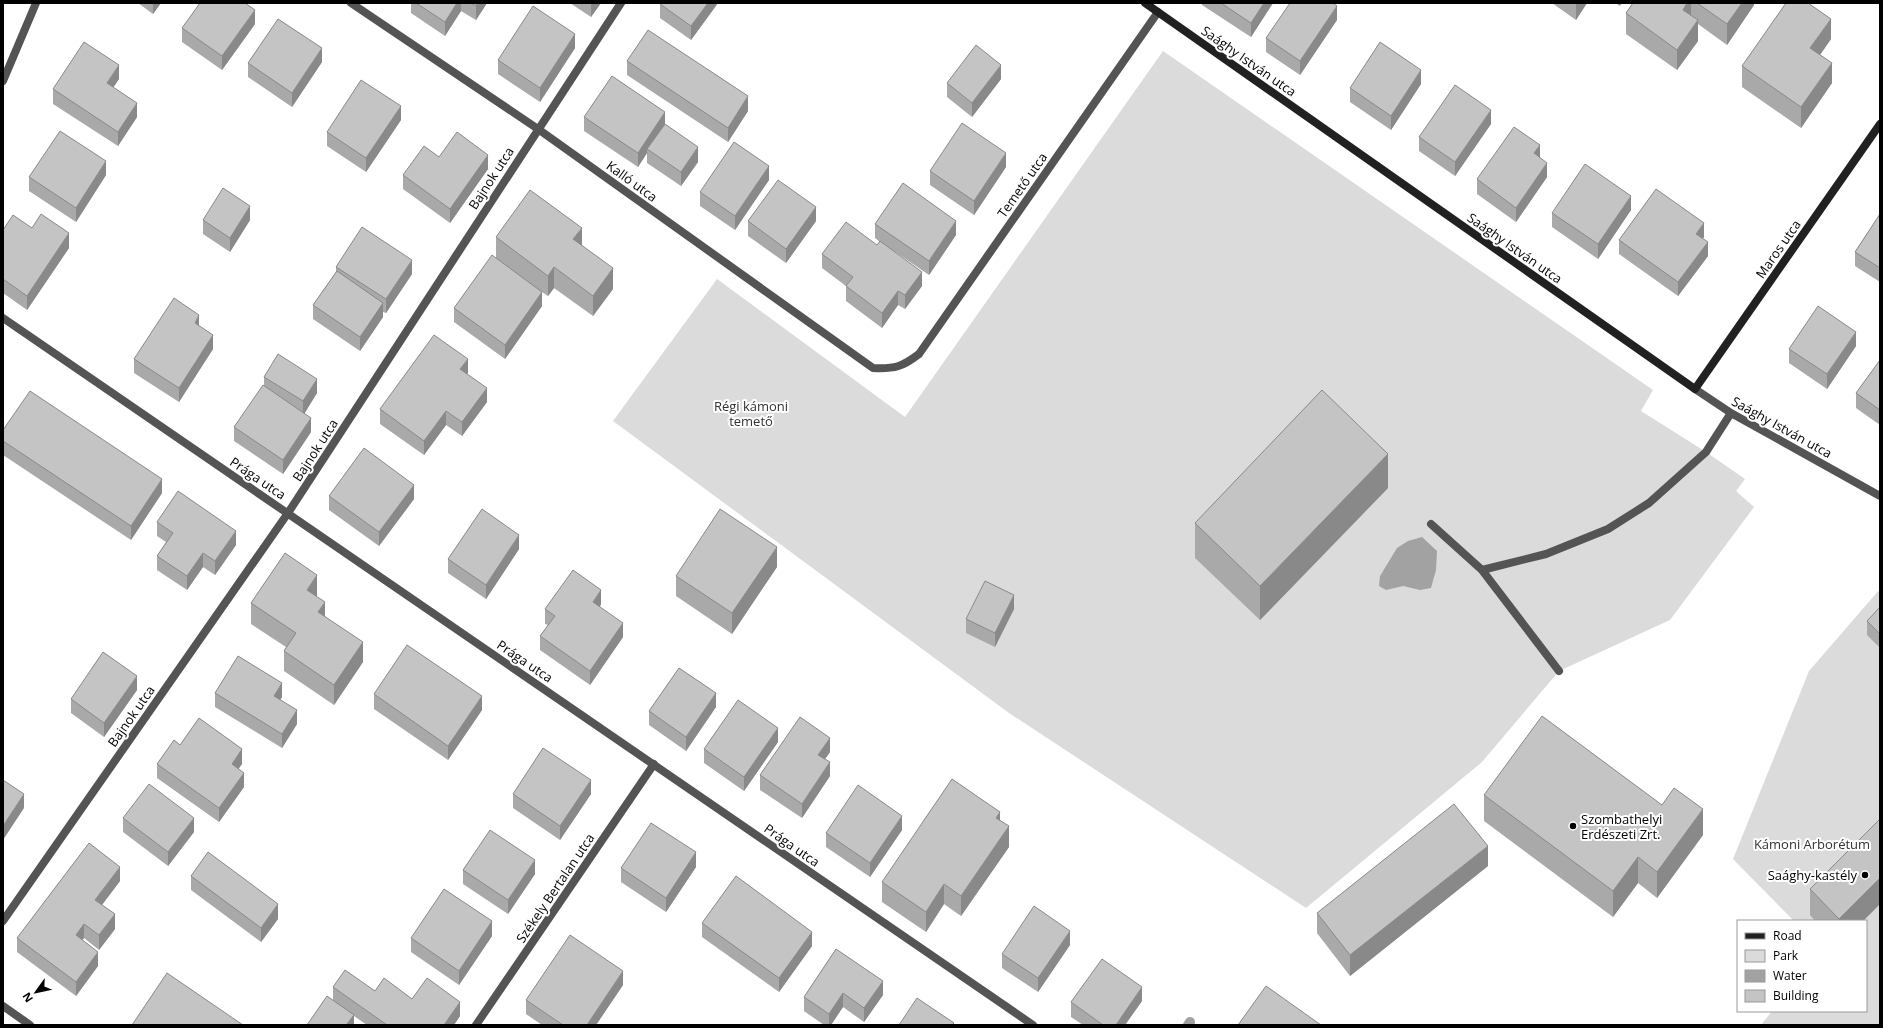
<svg xmlns="http://www.w3.org/2000/svg" width="1883" height="1028" viewBox="0 0 1883 1028" font-family="'Open Sans',sans-serif">
	<style>
		.green { fill: #dbdbdb }
		.water { fill: #a2a2a2 }
		.lines { fill: none; stroke-linecap: round; stroke-linejoin: round }
		.stream { stroke: #a2a2a2; stroke-width: 10 }
		.street { stroke: #545454; stroke-width: 8 }
		.secondary { stroke: #212121; stroke-width: 8 }
		.wall { fill: #a9a9a9 }
		.shaded-wall { fill: #898989 }
		.building { fill: #c4c4c4; stroke: #898989 }
		.poi-dot { fill: #000; stroke: #fff; stroke-width: 1.5 }
		.labels { text-anchor: middle; dominant-baseline: central; stroke-width: 4; stroke-linejoin: round; paint-order: stroke }
		.street-label { font-size: 13px; fill: #000; stroke: #fff }
		.park-label { font-size: 13px; fill: #323232; stroke: #fff }
		.poi-label { font-size: 13px; fill: #000; stroke: #fff; text-anchor: start }
	</style>
	<rect width="100%" height="100%" fill="#fff"/>
	<path class="green" d="M1163,51L1653,390L1641,411L1706,452L1745,479L1736,491L1754,507L1670,620L1559,671L1482,762L1306,908L1009,713L613,421L717,279L905,417Z
		M1880,589V1025H1761L1772,1011H1866V921H1794L1733,859L1809,671Z"/>
	<path class="water" d="M1422,537L1437,551L1436,570L1431,588L1420,590L1403,586L1386,590L1379,586L1380,576L1397,548L1408,541Z"/>
	<g class="lines">
		<path class="stream" d="M1188,1025L1190,1022"/>
		<path class="street" d="M351,3L538,129L873,368C895,369 902,367 919,354L1158,12
			M3,81L36,3
			M3,318L1033,1025
			M1695,389L1731,413L1880,496
			M1431,524L1482,570L1546,554L1608,529L1649,503L1706,452L1731,413
			M1482,570L1559,671
			M3,921L288,513L621,3
			M3,1006L30,1025
			M476,1025L654,764"/>
		<path class="secondary" d="M1145,3L1695,389L1880,124"/>
	</g>
	<path class="wall" d="M138,3H161L153,14Z
		M411,3H487L476,20L461,11L445,36L411,13Z
		M570,3H601L591,17Z
		M718,3L691,40L660,18V4Z
		M1202,3H1273L1251,37L1202,5Z
		M1552,3H1587L1576,20Z
		M1615,3H1622L1620,6Z
		M1633,3H1754V5L1727,45L1698,24V41L1677,70L1626,34V13Z
		M1337,20L1300,75L1266,52V38Z
		M255,24L222,70L182,42V28Z
		M1831,39L1820,55L1832,83L1801,128L1742,87V66Z
		M575,48L540,102L498,74V60Z
		M627,61L748,111L728,142L627,75Z
		M322,62L292,107L248,77V63Z
		M119,79L113,87L137,117L118,146L53,104V89Z
		M1001,79L972,117L947,97V83Z
		M1421,84L1391,130L1350,102V88Z
		M584,117L665,125L698,162L681,186L647,163V153L638,167L584,131Z
		M401,120L366,172L327,146V132Z
		M1491,124L1455,176L1419,151V137Z
		M439,157L488,169L450,223L403,189V175Z
		M1540,157L1547,177L1516,222L1477,194V179Z
		M1006,167L974,215L930,185V171Z
		M106,175L76,222L29,191V177Z
		M769,180L735,230L700,206V192Z
		M1631,210L1598,259L1552,227V213Z
		M1880,214V282L1855,266V252Z
		M203,220H250L230,252L203,234Z
		M748,221H816L786,263L748,236Z
		M875,224L956,235L929,275L894,251L922,286L905,309L898,305L882,328L846,301V286L822,268V254L877,245L880,242L875,238Z
		M32,228L69,248L27,310L3,293V230Z
		M496,237L582,245L613,289L593,316L554,288L548,296L542,292V306L505,359L454,322V308L496,258Z
		M1704,237L1703,238L1708,256L1678,296L1619,254V240Z
		M336,267L412,274L386,313L383,312V317L360,351L313,319V305L336,272Z
		M199,326L213,349L179,402L134,373V359Z
		M1856,346L1827,389L1789,363V349Z
		M1880,360V425L1856,408V393Z
		M468,373L467,374L487,402L462,436L446,425L424,455L380,424V409Z
		M264,377L317,393L304,413L311,432L283,474L234,441V427L264,385Z
		M3,430L162,493L131,540L3,455Z
		M1388,488L1260,620L1195,558V523Z
		M329,496L414,499L379,546L329,510Z
		M157,522L236,545L215,575L203,567L187,590L157,570V556L166,542L157,536Z
		M519,549L486,599L448,573V559Z
		M777,567L732,634L676,596V576Z
		M317,596V597L325,616L363,662L334,705L284,671V651L286,647L251,624V603Z
		M601,604L600,607L623,637L590,685L540,650V636L548,625L545,624V609Z
		M1880,607V648L1867,635V621Z
		M1014,609L995,647L966,633V619Z
		M137,690L104,737L71,713V699Z
		M215,693L282,697L280,700L297,724L282,748L215,707Z
		M374,694L482,710L448,760L374,709Z
		M716,707L686,751L649,725V711Z
		M778,742L744,791L704,763V749Z
		M180,745L242,764L238,769L244,787L219,822L157,778V764Z
		M830,752L825,759L830,776L802,818L760,790V775Z
		M513,794H591L560,840L513,808Z
		M1484,795L1662,805L1703,835L1657,898L1638,883L1613,917L1484,821Z
		M123,818L194,832L168,866L123,832Z
		M1880,819V904L1863,921H1815L1810,915V889Z
		M1000,821L1009,847L961,916L944,904L926,932L882,902V882Z
		M902,830L870,877L826,847V833Z
		M1488,866L1350,976L1317,933V913Z
		M696,867L666,912L621,882V868Z
		M463,870L535,874L508,914L463,884Z
		M191,876L278,919L261,942L191,890Z
		M120,881L102,905L115,929L99,950L84,938L82,940L98,966L76,996L17,952V938Z
		M702,923L812,946L779,992L702,937Z
		M492,936L459,985L411,952V938Z
		M1070,945L1038,992L1002,968V954Z
		M836,949L883,995L864,1022L843,1007L831,1025H824L804,1011V997Z
		M623,985L596,1025H542L526,1014V1000Z
		M333,987L375,991L412,999L460,1016L454,1025H367L354,1016V1025L333,1000Z
		M1142,1001L1125,1025H1083L1071,1017V1002Z"/>
	<path class="shaded-wall" d="M153,3H161L153,14Z
		M457,3H461V11L445,36V22Z
		M477,3H487L476,20V6Z
		M591,3H601L591,17Z
		M708,3H718L691,40V26Z
		M1264,3H1273L1251,37V23Z
		M1576,3H1587L1576,20Z
		M1687,3H1691V19L1683,10Z
		M1742,3H1754V5L1727,45V24Z
		M1337,6V20L1300,75V61Z
		M255,10V24L222,70V56Z
		M1831,19V39L1810,69V48Z
		M1698,20V41L1677,70V50Z
		M575,34V48L540,102V88Z
		M322,48V62L292,107V93Z
		M1832,63V83L1801,128V107Z
		M119,65V79L107,97V83Z
		M1001,65V79L972,117V103Z
		M1421,70V84L1391,130V116Z
		M748,96V111L728,142V128Z
		M137,103V117L118,146V132Z
		M401,106V120L366,172V158Z
		M1491,110V124L1455,176V162Z
		M665,112V127L647,149V153L638,167V153Z
		M1540,145V159L1534,153Z
		M698,147V162L681,186V172Z
		M1006,153V167L974,215V201Z
		M488,155V169L450,223V209Z
		M106,161V175L76,222V208Z
		M1547,163V177L1516,222V208Z
		M769,166V180L735,230V216Z
		M1631,196V210L1598,259V244Z
		M250,206V220L230,252V238Z
		M816,207V221L786,263V249Z
		M956,221V235L929,275V261Z
		M1704,223V237L1696,248V234Z
		M582,228V248L573,239Z
		M69,233V248L27,310V296Z
		M1708,242V256L1678,296V282Z
		M412,260V274L386,313V299Z
		M554,267V288L548,296V276Z
		M613,268V289L593,316V296Z
		M922,272V286L905,309V295Z
		M898,291V305L882,328V313Z
		M542,292V306L505,359V345Z
		M383,303V317L360,351V337Z
		M199,315V329L195,323Z
		M1856,332V346L1827,389V374Z
		M213,335V349L179,402V388Z
		M468,359V373L460,383V369Z
		M317,379V393L303,416V401Z
		M487,388V402L462,436V422Z
		M446,411V425L424,455V441Z
		M311,418V432L283,474V460Z
		M1388,454V488L1260,620V586Z
		M162,479V493L131,540V526Z
		M414,485V499L379,546V532Z
		M236,531V545L215,575V561Z
		M519,535V549L486,599V585Z
		M777,547V567L732,634V613Z
		M203,553V567L187,590V576Z
		M317,575V596L307,610V590Z
		M601,590V604L593,616V602Z
		M1014,595V609L995,647V633Z
		M325,602V622L318,612Z
		M623,623V637L590,685V671Z
		M363,642V662L334,705V685Z
		M137,676V690L104,737V723Z
		M282,683V697L274,710V696Z
		M716,693V707L686,751V737Z
		M482,696V710L448,760V746Z
		M297,710V724L282,748V734Z
		M778,728V742L744,791V777Z
		M830,738V752L818,769V755Z
		M242,749V764L232,778V764Z
		M830,762V776L802,818V804Z
		M244,773V787L219,822V808Z
		M591,780V794L560,840V826Z
		M24,794V808L3,840V826Z
		M1703,809V835L1657,898V872Z
		M1000,812V833L996,818Z
		M902,816V830L870,877V863Z
		M194,818V832L168,866V852Z
		M1009,826V847L961,916V896Z
		M1488,846V866L1350,976V955Z
		M696,852V867L666,912V898Z
		M1638,857V883L1613,917V891Z
		M535,860V874L508,914V900Z
		M120,867V881L95,914V900Z
		M1880,878V904L1863,921H1839V919Z
		M944,884V904L926,932V912Z
		M278,904V919L261,942V928Z
		M115,914V929L99,950V935Z
		M492,921V936L459,985V971Z
		M84,924V938L76,949V935Z
		M1070,931V945L1038,992V978Z
		M812,932V946L779,992V978Z
		M98,952V966L76,996V982Z
		M623,971V985L596,1025H587Z
		M883,981V995L864,1022V1008Z
		M1142,987V1001L1125,1025H1116Z
		M843,993V1007L831,1025H829V1014Z
		M460,1002V1016L454,1025H444Z
		M354,1015V1025H346Z"/>
	<path class="building" d="M200,3H245L255,10L222,56L182,28Z
		M416,3H457L445,22Z
		M471,3H477L476,6Z
		M661,3H708L691,26L660,4Z
		M1221,3H1264L1251,23Z
		M1290,3H1333L1337,6L1300,61L1266,38Z
		M1633,3H1687L1683,10L1698,20L1677,50L1626,13Z
		M1697,3H1742L1727,24Z
		M1786,3H1808L1831,19L1810,48L1832,63L1801,107L1742,66Z
		M533,6L575,34L540,88L498,60Z
		M278,19L322,48L292,93L248,63Z
		M648,30L748,96L728,128L627,61Z
		M84,42L119,65L107,83L137,103L118,132L53,89Z
		M1380,42L1421,70L1391,116L1350,88Z
		M976,45L1001,65L972,103L947,83Z
		M612,76L665,112L638,153L584,117Z
		M361,80L401,106L366,158L327,132Z
		M1455,85L1491,110L1455,162L1419,137Z
		M962,123L1006,153L974,201L930,171Z
		M665,124L698,147L681,172L647,149Z
		M1514,127L1540,145L1534,153L1547,163L1516,208L1477,179Z
		M60,131L106,161L76,208L29,177Z
		M457,132L488,155L450,209L403,175L424,146L439,157Z
		M734,142L769,166L735,216L700,192Z
		M1585,164L1631,196L1598,244L1552,213Z
		M778,180L816,207L786,249L748,221Z
		M903,183L956,221L929,261L875,224Z
		M223,188L250,206L230,238L203,220Z
		M1656,189L1704,223L1696,234L1708,242L1678,282L1619,240Z
		M530,190L582,228L573,239L613,268L593,296L554,267L548,276L496,237Z
		M41,214L69,233L27,296L3,279V230L13,215L32,228Z
		M1880,214V268L1855,252Z
		M846,222L877,245L880,241L922,272L905,295L898,291L882,313L846,286L853,277L822,254Z
		M362,227L412,260L386,299L336,267Z
		M492,255L542,292L505,345L454,308Z
		M337,271L383,303L360,337L313,305Z
		M174,298L199,315L195,323L213,335L179,388L134,359Z
		M1818,306L1856,332L1827,374L1789,349Z
		M434,335L468,359L460,369L487,388L462,422L446,411L424,441L380,409Z
		M278,354L317,379L303,401L264,377Z
		M1880,360V410L1856,393Z
		M263,385L311,418L283,460L234,427Z
		M1322,390L1388,454L1260,586L1195,523Z
		M30,391L162,479L131,526L3,441V430Z
		M364,448L414,485L379,532L329,496Z
		M178,491L236,531L215,561L203,553L187,576L157,556L173,533L157,522Z
		M482,509L519,535L486,585L448,559Z
		M720,509L777,547L732,613L676,576Z
		M285,553L317,575L307,590L325,602L318,612L363,642L334,685L284,651L296,633L251,603Z
		M573,570L601,590L593,602L623,623L590,671L540,636L555,616L545,609Z
		M985,581L1014,595L995,633L966,619Z
		M1880,607V634L1867,621Z
		M407,645L482,696L448,746L374,694Z
		M103,652L137,676L104,723L71,699Z
		M238,656L282,683L274,696L297,710L282,734L215,693Z
		M679,668L716,693L686,737L649,711Z
		M738,700L778,728L744,777L704,749Z
		M1542,716L1662,805L1674,788L1703,809L1657,872L1638,857L1613,891L1484,795Z
		M800,717L830,738L818,755L830,762L802,804L760,775Z
		M199,718L242,749L232,764L244,773L219,808L157,764L174,740L180,745Z
		M543,748L591,780L560,826L513,794Z
		M952,779L1000,812L996,818L1009,826L961,896L944,884L926,912L882,882Z
		M3,780L24,794L3,826Z
		M149,784L194,818L168,852L123,818Z
		M858,785L902,816L870,863L826,833Z
		M1454,804L1488,846L1350,955L1317,913Z
		M1880,819V878L1839,919L1810,889Z
		M651,823L696,852L666,898L621,868Z
		M490,830L535,860L508,900L463,870Z
		M89,843L120,867L95,900L115,914L99,935L84,924L76,935L98,952L76,982L17,938Z
		M208,852L278,904L261,928L191,876Z
		M736,876L812,932L779,978L702,923Z
		M444,889L492,921L459,971L411,938Z
		M1034,906L1070,931L1038,978L1002,954Z
		M570,935L623,971L587,1025H563L526,1000Z
		M836,949L883,981L864,1008L843,993L829,1014L804,997Z
		M1102,959L1142,987L1116,1025H1103L1071,1002Z
		M345,970L375,991L384,978L412,999L427,978L460,1002L444,1025H387L333,987Z
		M167,973L243,1025H132Z
		M1266,986L1321,1025H1238Z
		M327,996L354,1015L346,1025H307Z
		M917,998L954,1023L952,1025H899Z"/>
	<g class="poi-dot">
		<circle cx="1573" cy="826" r="4"/>
		<circle cx="1865" cy="875" r="4"/>
	</g>
	<g class="labels">
		<g class="street-label">
			<text transform="translate(1249 61) rotate(35)">Saághy István utca</text>
			<text transform="translate(491 178) rotate(-57)">Bajnok utca</text>
			<text transform="translate(632 181) rotate(36)">Kalló utca</text>
			<text transform="translate(1022 185) rotate(-55)">Temető utca</text>
			<text transform="translate(1515 248) rotate(35)">Saághy István utca</text>
			<text transform="translate(1778 249) rotate(-55)">Maros utca</text>
			<text transform="translate(1782 427) rotate(29)">Saághy István utca</text>
			<text transform="translate(315 450) rotate(-57)">Bajnok utca</text>
			<text transform="translate(258 478) rotate(34)">Prága utca</text>
			<text transform="translate(525 661) rotate(34)">Prága utca</text>
			<text transform="translate(131 716) rotate(-55)">Bajnok utca</text>
			<text transform="translate(792 845) rotate(35)">Prága utca</text>
			<text transform="translate(555 888) rotate(-56)">Székely Bertalan utca</text>
		</g>
		<g class="park-label">
			<text x="751" y="406">Régi kámoni<tspan x="751" dy="15">temető</tspan></text>
			<text x="1812" y="844">Kámoni Arborétum</text>
		</g>
		<g class="poi-label">
			<text x="1581" y="819">Szombathelyi<tspan x="1581" dy="15">Erdészeti Zrt.</tspan></text>
			<text x="1857" y="875" text-anchor="end">Saághy-kastély</text>
		</g>
	</g>
	<rect width="1883" height="1028" fill="none" stroke="#000000" stroke-width="8"/>
	<rect x="1737" y="920" width="130" height="92" fill="#ffffff" stroke="#999999"/>
	<rect x="1745" y="933" width="20" height="6" fill="#212121" stroke="#999999"/>
	<text x="1773" y="940" font-size="12" fill="#000000">Road</text>
	<rect x="1745" y="950" width="20" height="12" fill="#dbdbdb" stroke="#999999"/>
	<text x="1773" y="960" font-size="12" fill="#000000">Park</text>
	<rect x="1745" y="970" width="20" height="12" fill="#a2a2a2" stroke="#999999"/>
	<text x="1773" y="980" font-size="12" fill="#000000">Water</text>
	<rect x="1745" y="990" width="20" height="12" fill="#c4c4c4" stroke="#999999"/>
	<text x="1773" y="1000" font-size="12" fill="#000000">Building</text>
	<g transform="translate(36 992) rotate(237)" stroke="#ffffff" stroke-width="3" paint-order="stroke">
	<path d="M0-3L7 15L0 10L-7 15Z" fill="#000000"/>
	<text y="-6" font-size="11" font-weight="bold" text-anchor="middle" fill="#000000">N</text>
	</g>
</svg>
